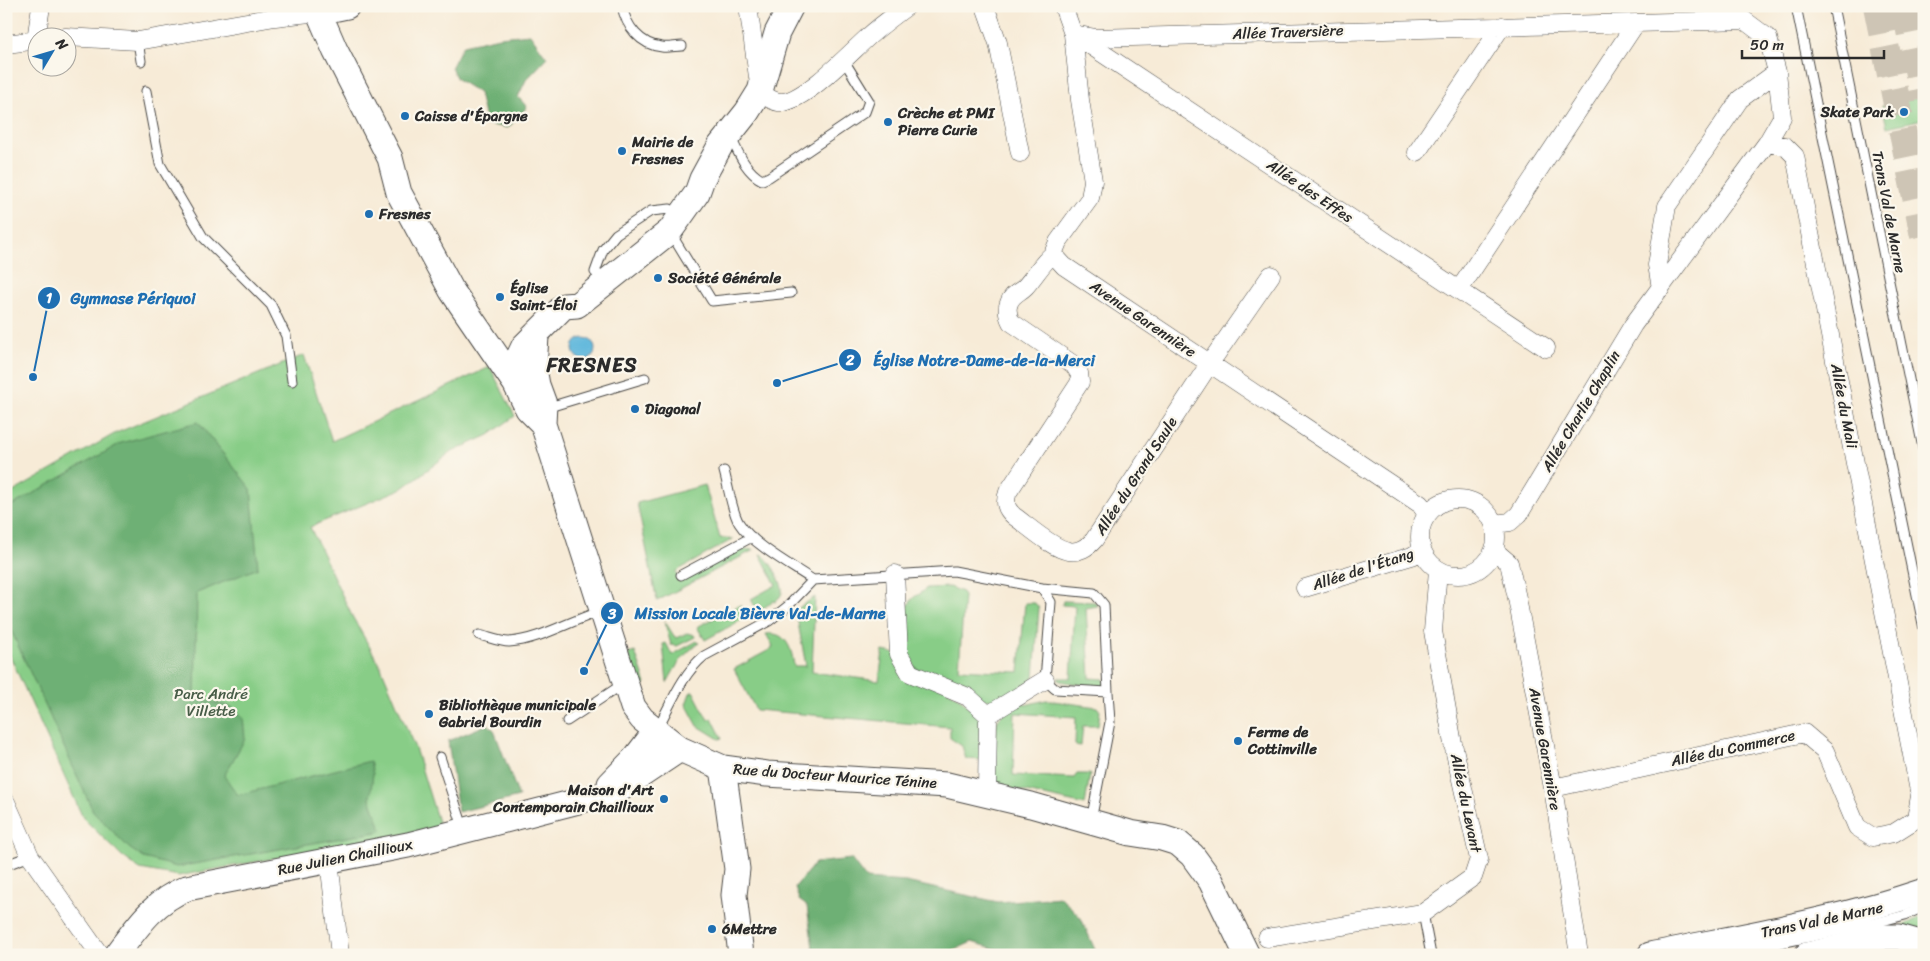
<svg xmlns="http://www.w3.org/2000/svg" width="1930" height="961" viewBox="0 0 1930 961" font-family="Sriracha,sans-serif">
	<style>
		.green { fill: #88cd87; stroke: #5a7c59 }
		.forest { fill: #6eb074; stroke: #4c6e50 }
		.water { fill: #5eb7dc; stroke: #447184 }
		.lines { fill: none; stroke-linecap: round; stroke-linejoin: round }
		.highway-tunnel { stroke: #cec5b5; stroke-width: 28; stroke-dasharray: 28 14; stroke-linecap: butt }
		.lane-casing { stroke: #4a4845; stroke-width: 11 }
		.street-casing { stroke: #4a4845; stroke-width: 19 }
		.secondary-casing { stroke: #4a4845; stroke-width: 27 }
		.lane { stroke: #fff; stroke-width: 9 }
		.street { stroke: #fff; stroke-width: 18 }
		.secondary { stroke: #fff; stroke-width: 25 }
		.poi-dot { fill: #1f6fb2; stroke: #fbf7ec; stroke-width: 2 }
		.labels { text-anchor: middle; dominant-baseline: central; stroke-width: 4.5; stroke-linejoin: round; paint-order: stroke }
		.street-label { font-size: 15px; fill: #2b2b2b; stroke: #fbf7ec }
		.poi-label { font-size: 15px; font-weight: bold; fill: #2b2b2b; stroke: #fbf7ec; text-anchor: start }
		.park-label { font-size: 15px; fill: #475c47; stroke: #fbf7ec }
		.district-label { font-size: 20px; font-weight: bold; letter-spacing: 1px; fill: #2b2b2b; stroke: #fbf7ec }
		.leader { fill: none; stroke: #1f6fb2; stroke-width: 2 }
		.callout-dot { fill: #1f6fb2; stroke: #fbf7ec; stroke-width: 2 }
		.mark-label { font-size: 15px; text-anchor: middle; font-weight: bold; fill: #fff }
		.callout-label { font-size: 16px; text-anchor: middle; font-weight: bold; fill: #1f6fb2; stroke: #fbf7ec; stroke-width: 4.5; stroke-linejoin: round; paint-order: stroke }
	</style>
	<rect width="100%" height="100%" fill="#fbf7ec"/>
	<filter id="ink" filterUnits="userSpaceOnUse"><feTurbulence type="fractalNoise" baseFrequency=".02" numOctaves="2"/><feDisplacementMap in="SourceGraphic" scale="10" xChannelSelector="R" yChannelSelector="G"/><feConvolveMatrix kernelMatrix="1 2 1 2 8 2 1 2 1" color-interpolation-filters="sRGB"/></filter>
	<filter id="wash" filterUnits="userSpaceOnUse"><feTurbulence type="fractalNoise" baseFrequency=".0096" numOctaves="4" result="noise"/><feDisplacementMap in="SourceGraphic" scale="20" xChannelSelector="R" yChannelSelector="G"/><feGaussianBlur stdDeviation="1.12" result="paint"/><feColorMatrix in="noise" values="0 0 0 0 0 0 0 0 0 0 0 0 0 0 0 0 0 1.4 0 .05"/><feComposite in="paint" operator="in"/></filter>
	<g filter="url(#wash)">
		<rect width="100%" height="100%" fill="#f7ebd7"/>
		<path class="green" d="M1924,96V119L1887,127L1882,105Z
			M304,355L332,441L490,367L515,416L489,435L450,453L403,488L310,527L352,616L381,667L415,748L440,828L178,876L140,869L122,856L83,818L6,647V496L116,433Z
			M705,485L720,538L733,539L675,572L680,581L740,549L754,550L657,601L637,503Z
			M760,554C768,556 784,584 782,592C782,595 778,599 775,602L773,601L758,612L751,599L776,585Z
			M949,587L962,592L964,596L959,669L1019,672L1025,603H1035L1039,608L1034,678L1010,696L992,700L979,699L917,671L905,649L906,608L913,598L927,588Z
			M815,597L812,672L879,681L883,651L893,653C915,668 974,702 984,725C986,732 982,752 981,760L966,759L962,746L950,738V727L756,710L734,669L771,649L773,646L766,634C787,631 792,650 794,666H806L796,612L801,606Z
			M1063,601L1095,602L1098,606L1086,608L1090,678L1104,679L1105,685L1101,688L1060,681L1058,678H1071L1075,606L1062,605Z
			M740,605L747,617L705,640L697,627Z
			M664,620L674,636L677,638L687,633L694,635L695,637L677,646L671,645Z
			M697,641L699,643C683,654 676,666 667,683L663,644L666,643L672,655Z
			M635,652L646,684L639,689L628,654Z
			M693,691L708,720L712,718L722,738L719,739L698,726L686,704L690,693Z
			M1021,700L1025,705L1046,700L1097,707L1100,711L1098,726H1083L1081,746L1075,745L1076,717L1015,713L1013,775L1074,778L1077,774H1090L1085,805L995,785L992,778L997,722L1006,708Z
			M1924,915V934L1893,931Z"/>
		<path class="forest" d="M530,34L547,58L526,80L518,97L527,107L508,128L486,124L479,93L457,79L451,68L463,45L499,37Z
			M198,422L251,489L258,568L197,593L195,698L232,707L243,717L245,739L224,776L238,795L370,761L373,774L370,798L382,831L177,867L144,858L129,848L93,811L6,619V509L121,443Z
			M488,724L494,730L519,797L458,812L448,741Z
			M851,859L866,879L906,882L998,902L1061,897L1081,918L1096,952L1093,955H1017L972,942L952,951V955H814L807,906L799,900L795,887L815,863Z"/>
		<path class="water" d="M573 349a11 11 0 1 1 22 0a11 11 0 1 1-22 0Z"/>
	</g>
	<g filter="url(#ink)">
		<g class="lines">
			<path class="highway-tunnel" d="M1877,6L1924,236
				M1905,6L1924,99"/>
			<g class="lane-casing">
				<path id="lane" d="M622,6C626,26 640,45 662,47C668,48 676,46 682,46
					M1796,6L1924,629
					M1833,6L1924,453
					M138,41L141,61
					M146,91L160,164L203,237L271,305L286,336L292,381
					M730,136C738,152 746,172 762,180L769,177L865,112L869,101L843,59
					M670,232L712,301L791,293
					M595,272L603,250L616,234L651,211L670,209
					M546,408L645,378
					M724,471C728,485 732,512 739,523C752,544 792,566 813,580
					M681,575L752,537
					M1042,588L1094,593L1104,605L1108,692
					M479,635C488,637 500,642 509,642C540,640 571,620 602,611
					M567,721L623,684
					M657,729C671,704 682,674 704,656L769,621L788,606L813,580L954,571L1042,588L1051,602L1045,680L1055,689L1108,692L1110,722L1091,821
					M440,757L464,830
					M6,865L30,856
					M1423,913L1431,955
					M1724,955L1871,924L1905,915L1924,907"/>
			</g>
			<g class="street-casing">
				<path id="street" d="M748,6L760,91C767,97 774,103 783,102C807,99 849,54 868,37C880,26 894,16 907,6
					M985,6L998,43L1020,153
					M1063,6L1073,34L1080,100L1093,181L1090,198L1058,242L1053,254L1064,266L1420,504L1427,514
					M1073,34L1096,38L1744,20L1768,38L1777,72L1782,117L1767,143L1633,325L1519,514L1510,522L1495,524
					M1078,37L1546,348
					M57,38L66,37L138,41L275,17L318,12
					M36,40L41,6
					M6,44L38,40
					M1417,152L1502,26
					M1053,254C1042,263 1035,276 1025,287C1019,293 1012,294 1009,303C1006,310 1008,316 1011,322L1074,365L1079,373L1080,382L1008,492C1004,503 1006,509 1014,516C1028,526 1053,549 1069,551C1078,553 1088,547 1094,540L1210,363L1271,275
					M1661,288L1657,265L1667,206L1740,99L1777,72
					M1459,290L1636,23
					M1420 537a38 38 0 1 1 76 0a38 38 0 1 1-76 0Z
					M1495,551L1509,563L1517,598L1553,788L1579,955
					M895,574L899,654L910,673L968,697L988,715
					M1305,588L1412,556L1422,550
					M1553,788L1804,733L1825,751L1857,827L1873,837L1894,833L1916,819L1920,796L1795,156L1785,146L1767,143
					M987,794L988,715L1045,680
					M6,802L30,856L100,955
					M329,861L340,955
					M1267,938L1423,913L1473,877L1479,859L1453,744L1433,631L1438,570"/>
			</g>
			<g class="secondary-casing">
				<path id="secondary" d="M316,6L335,50L390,158L399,193L452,291L515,383L528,409L543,424L633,707L642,719L680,749L723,768L767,774L947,785L1031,805L1130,833L1162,838L1178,843L1192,855L1211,881L1247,955
					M318,12L347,6
					M564,306L577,305L670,231L697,193L702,179L720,146L747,112L760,91L777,33L791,6
					M536,336L534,369L537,385L544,404L543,424
					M515,383L513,369L524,346L564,306
					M723,768L737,869L734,895L741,955
					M610,784L636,757L656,731
					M116,955C137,927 154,901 187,888L408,845L598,796L620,789L680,749
					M1650,955C1742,936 1835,921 1924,891
					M1807,955L1885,937H1899L1924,944"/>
			</g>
			<use href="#lane" class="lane"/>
			<use href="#street" class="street"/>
			<use href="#secondary" class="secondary"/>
		</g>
	</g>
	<g class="poi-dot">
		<circle cx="1904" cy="112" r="5"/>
		<circle cx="405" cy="116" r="5"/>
		<circle cx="888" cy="122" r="5"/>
		<circle cx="622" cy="151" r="5"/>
		<circle cx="369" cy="214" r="5"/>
		<circle cx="658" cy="278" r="5"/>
		<circle cx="500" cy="297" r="5"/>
		<circle cx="635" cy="409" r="5"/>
		<circle cx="429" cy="714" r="5"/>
		<circle cx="1238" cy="741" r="5"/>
		<circle cx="664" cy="799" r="5"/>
		<circle cx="712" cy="929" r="5"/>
	</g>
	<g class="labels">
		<g class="street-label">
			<text transform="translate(1288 32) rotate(-2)">Allée Traversière</text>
			<text transform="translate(1310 191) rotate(34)">Allée des Effes</text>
			<text transform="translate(1889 212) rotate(79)">Trans Val de Marne</text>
			<text transform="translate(1143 319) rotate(34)">Avenue Garennière</text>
			<text transform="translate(1844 406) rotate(79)">Allée du Mali</text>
			<text transform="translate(1581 411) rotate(-59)">Allée Charlie Chaplin</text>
			<text transform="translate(1136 476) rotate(-57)">Allée du Grand Saule</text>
			<text transform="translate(1363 569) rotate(-18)">Allée de l'Étang</text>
			<text transform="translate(1733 748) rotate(-12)">Allée du Commerce</text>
			<text transform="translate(1545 749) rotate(80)">Avenue Garennière</text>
			<text transform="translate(835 776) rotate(4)">Rue du Docteur Maurice Ténine</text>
			<text transform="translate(1466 803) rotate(78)">Allée du Levant</text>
			<text transform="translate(345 857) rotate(-11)">Rue Julien Chaillioux</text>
			<text transform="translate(1822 920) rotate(-12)">Trans Val de Marne</text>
		</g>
		<g class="poi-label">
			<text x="1894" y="112" text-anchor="end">Skate Park</text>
			<text x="898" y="113">Crèche et PMI<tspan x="898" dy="17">Pierre Curie</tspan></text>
			<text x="415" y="116">Caisse d'Épargne</text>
			<text x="632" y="142">Mairie de<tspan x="632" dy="17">Fresnes</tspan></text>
			<text x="379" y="214">Fresnes</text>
			<text x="668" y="278">Société Générale</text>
			<text x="510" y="288">Église<tspan x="510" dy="17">Saint-Éloi</tspan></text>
			<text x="645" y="409">Diagonal</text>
			<text x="439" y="705">Bibliothèque municipale<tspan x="439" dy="17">Gabriel Bourdin</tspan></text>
			<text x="1248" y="732">Ferme de<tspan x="1248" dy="17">Cottinville</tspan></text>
			<text x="654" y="790" text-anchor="end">Maison d'Art<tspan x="654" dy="17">Contemporain Chaillioux</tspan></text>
			<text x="722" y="929">6Mettre</text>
		</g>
		<g class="park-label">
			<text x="211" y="694">Parc André<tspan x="211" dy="17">Villette</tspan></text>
		</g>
		<g class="district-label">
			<text x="592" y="365">FRESNES</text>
		</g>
	</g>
	<path class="leader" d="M33 377L49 298M777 383L850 360M584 671L612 613"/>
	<g class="callout-dot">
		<circle cx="33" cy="377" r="5"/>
		<circle cx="777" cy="383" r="5"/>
		<circle cx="584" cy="671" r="5"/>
		<circle cx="49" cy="298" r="12"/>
		<circle cx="850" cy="360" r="12"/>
		<circle cx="612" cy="613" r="12"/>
	</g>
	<g class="mark-label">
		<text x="49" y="303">1</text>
		<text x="850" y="365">2</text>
		<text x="612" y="619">3</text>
	</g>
	<g class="callout-label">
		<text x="133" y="304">Gymnase Périquoi</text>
		<text x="984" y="366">Église Notre-Dame-de-la-Merci</text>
		<text x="760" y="619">Mission Locale Bièvre Val-de-Marne</text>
	</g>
	<rect width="1930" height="961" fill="none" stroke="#fbf7ec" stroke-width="25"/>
	<g transform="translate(52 52) rotate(52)"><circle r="24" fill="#fbf7ec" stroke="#a8a59f"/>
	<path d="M0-4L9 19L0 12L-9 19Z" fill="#1f6fb2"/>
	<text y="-8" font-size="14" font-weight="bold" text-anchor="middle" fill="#2b2b2b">N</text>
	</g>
	<path d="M1742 50v8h142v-8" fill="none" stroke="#2b2b2b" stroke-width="2.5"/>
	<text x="1750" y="50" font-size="15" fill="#2b2b2b" stroke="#fbf7ec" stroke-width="4" paint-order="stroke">50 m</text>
</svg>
